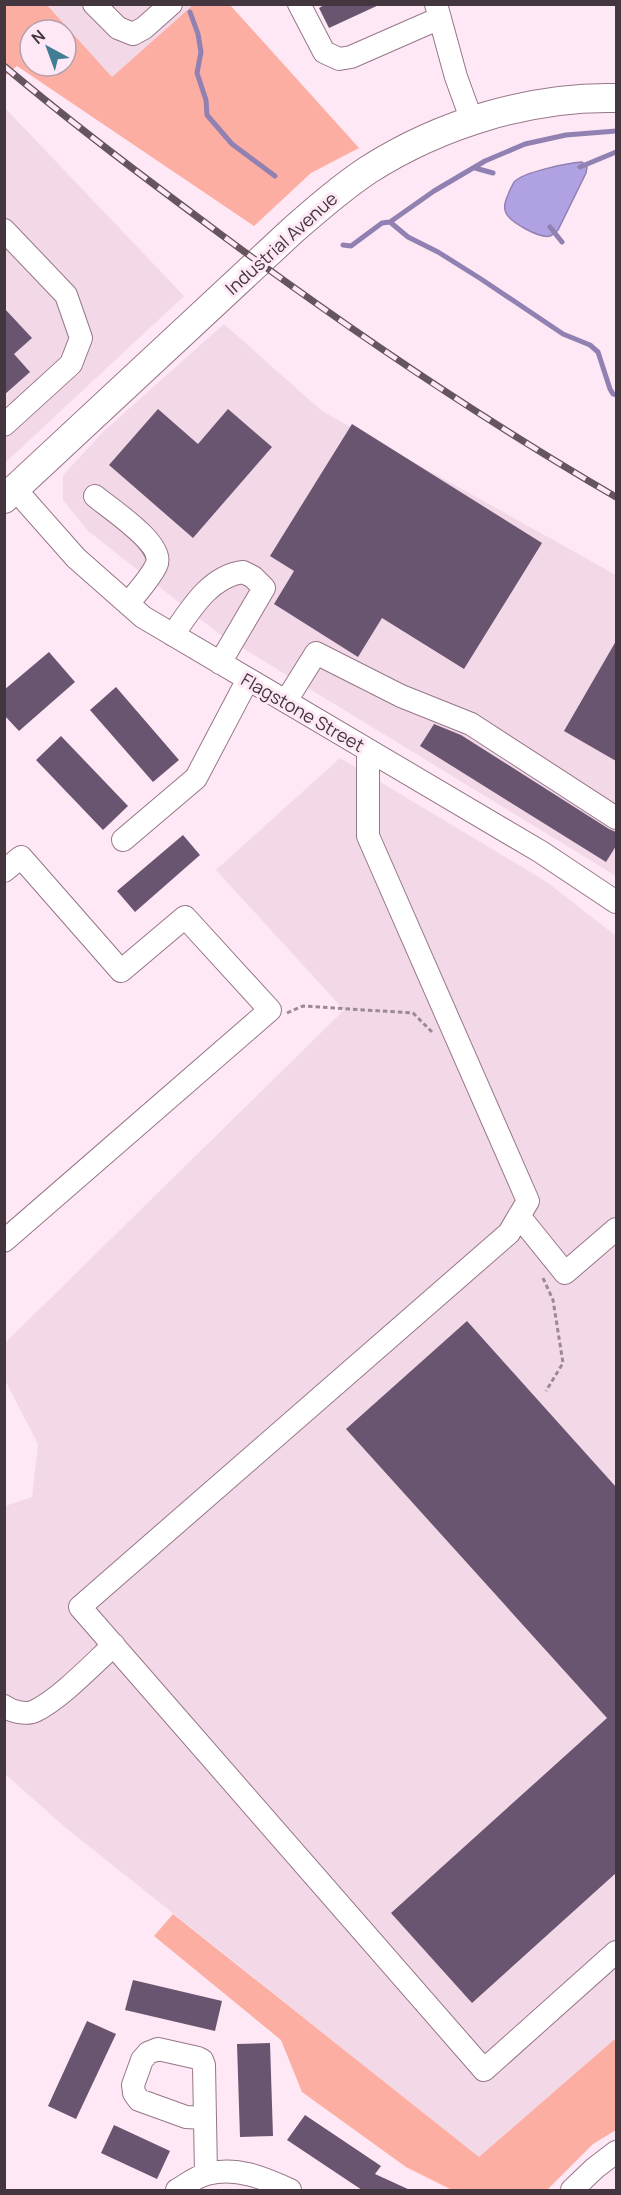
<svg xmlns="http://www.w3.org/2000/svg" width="621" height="2195" viewBox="0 0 621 2195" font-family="Manrope,sans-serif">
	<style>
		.built { fill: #f3d9e8 }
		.green { fill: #fdaea2; fill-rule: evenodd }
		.water { fill: #b0a1e3; stroke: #9081b2; stroke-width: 1.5 }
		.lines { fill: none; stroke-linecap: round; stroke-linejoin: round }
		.stream { stroke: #9081b2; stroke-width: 5 }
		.building { fill: #6a5570 }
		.minor-casing { stroke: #967689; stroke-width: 24 }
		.major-casing { stroke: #967689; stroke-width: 30 }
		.path { stroke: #9b8a94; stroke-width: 3; stroke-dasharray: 4.5 3; stroke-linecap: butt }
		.minor { stroke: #fff; stroke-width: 22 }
		.major { stroke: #fff; stroke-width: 28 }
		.rail-casing { stroke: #65555f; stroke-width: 7 }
		.rail { stroke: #fee8f5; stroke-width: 4.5; stroke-dasharray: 14; stroke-linecap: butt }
		.labels { text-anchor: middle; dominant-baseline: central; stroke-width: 6; stroke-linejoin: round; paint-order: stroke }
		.street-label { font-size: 18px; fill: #44363f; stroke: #fee8f5 }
	</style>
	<rect width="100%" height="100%" fill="#fee8f5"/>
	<path class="built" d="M47,5H193L112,77Z
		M5,108L184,296L5,463Z
		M224,324L322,411L616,575V876L218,633L88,531L63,500V475L105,430Z
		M340,758L547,882L616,936V2038L479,2157L66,1828L5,1774V1506L32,1497L38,1444L5,1380V1343L344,1010L216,870Z"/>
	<path class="green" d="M5,4L47,5L112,77L193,5H230L359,148L311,173L254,226L17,66L5,76ZM30,30H66V66H30Z
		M173,1914L479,2157L616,2038V2130L593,2144L547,2190H452L406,2167L302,2092L281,2040L154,1936Z"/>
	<path class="water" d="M582,162L587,167L586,173L558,230C556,232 553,235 550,236C540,239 510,222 506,213C503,207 505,201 508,195C509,191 512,186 514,182C523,172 568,163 582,162Z"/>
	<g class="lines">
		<path class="stream" d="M190,12L198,34L201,52L197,73L206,100L207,115L232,144L275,176
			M580,167L616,152
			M475,168L493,173
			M390,222L434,191L485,161L525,144L566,135L616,131
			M550,227L562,242
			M343,245L351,246L382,223L390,222L408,237L438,252L481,279L563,334L590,345L598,352L610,389L613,394L616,395"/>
	</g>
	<path class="building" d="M326,4H381L329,28L319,8Z
		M4,308L32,338L14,354L30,372L4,395Z
		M158,409L198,444L228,409L272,447L193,538L109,465Z
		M352,424L542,543L464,669L382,618L358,657L274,604L294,571L270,556Z
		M616,641V761L564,731Z
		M49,652L75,682L19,731L4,715V690Z
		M116,687L179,760L153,782L90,710Z
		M434,724L461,735L609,829L616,832V846L606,862L420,746Z
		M61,736L128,806L103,830L36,760Z
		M183,835L200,855L135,912L117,891Z
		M467,1321L616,1487V1873L472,2003L391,1913L607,1718L346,1429Z
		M133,1980L222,2001L215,2031L125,2010Z
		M87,2021L116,2034L76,2119L48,2106Z
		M270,2043L273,2136L240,2137L237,2044Z
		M305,2115L381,2166L375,2174L410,2190H362L287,2140Z
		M114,2125L170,2151L157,2179L101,2153Z"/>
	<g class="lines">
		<g class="minor-casing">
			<path id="minor" d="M94,4L118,28L133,34L144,28L171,4
				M299,4L324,52L339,59L351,57L440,18
				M436,4L456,77L472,121
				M4,230L66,295L81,338L71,364L4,425
				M15,489L76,558L143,617L541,852L616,902
				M95,496C110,509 167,545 156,566C149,580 137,592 128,604
				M173,635C190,610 210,576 243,572L253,577L264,588L220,663
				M286,701L316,653L401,696L471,724L616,818
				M368,750V836L528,1201L509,1233L80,1607L484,2070L616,1952
				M123,840L196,778L248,679
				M4,871L21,857L121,971L185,917L270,1010L4,1241
				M519,1216L565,1273L616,1229
				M4,1706C12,1712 27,1715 35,1711C61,1698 92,1665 114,1645
				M205,2118L186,2117L139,2100L134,2093L133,2085L142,2060L148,2053L158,2049L198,2058L202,2060L204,2065L206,2174
				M177,2190C186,2185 197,2176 207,2174C236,2166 264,2178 290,2190
				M572,2190L595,2168L616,2152"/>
		</g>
		<g class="major-casing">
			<path id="major" d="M4,499L293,230C317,209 341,188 368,170C440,124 531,96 616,98"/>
		</g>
		<path class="path" d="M287,1013L303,1006L413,1013L432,1032
			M543,1278L553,1300L563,1363L546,1391"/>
		<use href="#minor" class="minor"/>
		<use href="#major" class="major"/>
		<g class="rail-casing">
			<path id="rail" d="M4,66C75,126 149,181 223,236C350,330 480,418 616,497"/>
		</g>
		<use href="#rail" class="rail"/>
	</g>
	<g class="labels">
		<g class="street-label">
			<text transform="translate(281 243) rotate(-42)">Industrial Avenue</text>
			<text transform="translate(303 712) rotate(30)">Flagstone Street</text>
		</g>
	</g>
	<rect width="621" height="2195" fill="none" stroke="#44363f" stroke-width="12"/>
	<g transform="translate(48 48) rotate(319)"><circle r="28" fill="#fee8f5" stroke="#b4a1ac" stroke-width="1.5"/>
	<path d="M0-4.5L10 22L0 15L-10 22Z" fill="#417e94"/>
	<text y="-9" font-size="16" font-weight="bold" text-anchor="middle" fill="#44363f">N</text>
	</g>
</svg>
